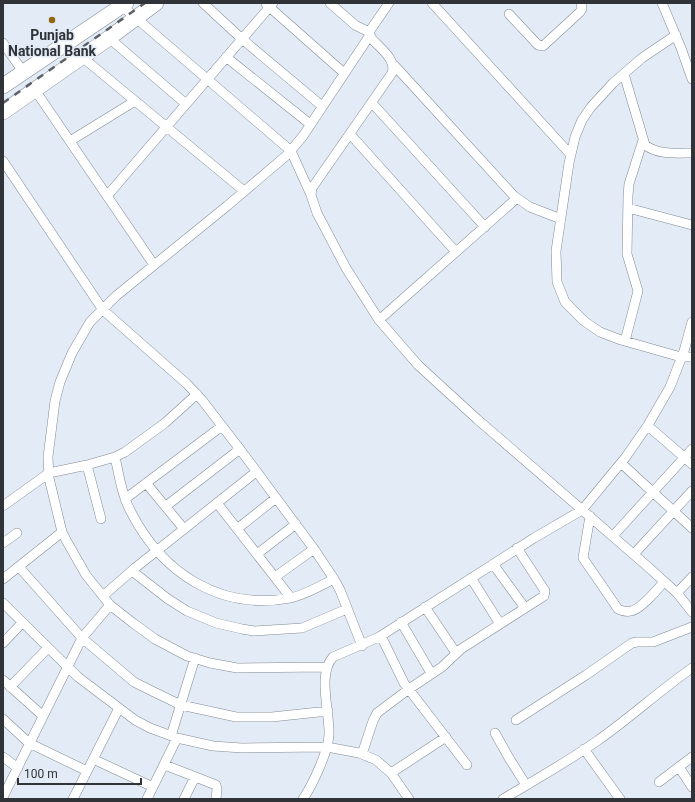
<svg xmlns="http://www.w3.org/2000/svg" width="695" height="802" viewBox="0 0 695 802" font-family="Roboto,sans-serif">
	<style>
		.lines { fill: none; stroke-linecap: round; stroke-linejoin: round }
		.minor-casing { stroke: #818a94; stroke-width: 10 }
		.trunk-casing { stroke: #818a94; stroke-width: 16 }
		.minor { stroke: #fff; stroke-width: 9 }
		.trunk { stroke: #fff; stroke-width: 15 }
		.rail { stroke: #5b6065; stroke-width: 2.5; stroke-dasharray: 7 7; stroke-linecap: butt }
		.poi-dot { fill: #926610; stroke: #e2ebf6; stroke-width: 1.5 }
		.labels { text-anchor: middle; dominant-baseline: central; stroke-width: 3; stroke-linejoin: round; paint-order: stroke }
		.poi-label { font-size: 14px; font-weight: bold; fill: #303337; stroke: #e2ebf6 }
	</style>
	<rect width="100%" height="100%" fill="#e2ebf6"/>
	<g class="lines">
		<g class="minor-casing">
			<path id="minor" d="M203,3L242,39L322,106
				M330,3L355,25L369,32
				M389,3L369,32L370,35L372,39C380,48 397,60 392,73L312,188L311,195L317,213L346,268L379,320L418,365L477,419L647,566L677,593L692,612
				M432,3L571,155
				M662,3L681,48L692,79
				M266,4L344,73
				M122,6L291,151L311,195
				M509,14L538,45L543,46L580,12L582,9L581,3
				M676,35L642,58L613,83L591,107L582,120L575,137L569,163L556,251L557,282L565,302L584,321L600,332L621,340L681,357H692
				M109,38L186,104
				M3,43L24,73
				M82,57L244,191
				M226,57L310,124
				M394,65L514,196L530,207L561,219
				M624,74L645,145C658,155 676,153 692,153
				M35,90L154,265
				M372,103L485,227
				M350,134L456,252
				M70,141L135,101
				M3,161L103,310L187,384L202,400L242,452L314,549L334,579L340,590L362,646
				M107,196L273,3
				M628,208L692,225
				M379,320L517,198
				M625,341L638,291L627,254L628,196L629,184L643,140
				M648,426L692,464
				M115,457C119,475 122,496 131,512C162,573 220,611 290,598C305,595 320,586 334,579
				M621,463L692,528
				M87,465L101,519
				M146,483L184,529
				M125,499L222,426
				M217,503L291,598
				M3,506L49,473L87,465L115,457L125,452L165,423L197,394
				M166,506L240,449
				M590,516L583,558L618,609C622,611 627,612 631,611C640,610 657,590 664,582
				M237,529L276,498
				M613,536L692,449
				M3,543L17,533
				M257,554L296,524
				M634,554L692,491
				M493,564L525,608
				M19,567L82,638L134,682L154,692L181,705L236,717H272L328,711
				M132,571L168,599L187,611L216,623L242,629L254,631L302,628L347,609
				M275,577L314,549
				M471,578L500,624
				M3,579L62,532
				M677,593L692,577
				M103,596L135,568L256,472
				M3,603L78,677L135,720L150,728L177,738L213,746L242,748L327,747L359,753L376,760L391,773L409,799
				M425,607L456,653
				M401,622L431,673
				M381,636L404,683L467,765
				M3,643L22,623
				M326,667L237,668L210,663L187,656L155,639L133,623L110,605L86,575L66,540L62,532L49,478L48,457L55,401L60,382L72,353L90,322L116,296L227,206L287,155L303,136L370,35
				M3,680L43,716
				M10,687L48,648
				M3,719L29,743L87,771
				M516,720L586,675L632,643L637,642H653L692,627
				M495,733L509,758L526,785
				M171,736L195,658
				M584,749L620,799
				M362,754L373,721L377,713L409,689L442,667L461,649L544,596L545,591L517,548
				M3,757L18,768
				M93,759L153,787
				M165,765L216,785L217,790L216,799
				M679,767L692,787
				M391,773L446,737
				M659,782L692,757
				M3,797L82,638L110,605
				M73,799L119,708
				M147,799L177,738
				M184,799L195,777
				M303,799C313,784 328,752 329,735C330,712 317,674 333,657L379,637L534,538L582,510L625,458L648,425L670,387L684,351L692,322
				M503,799C535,780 567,762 597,741C630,718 659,691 692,668"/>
		</g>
		<g class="trunk-casing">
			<path id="trunk" d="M3,86L126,3
				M3,112L109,38L156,3"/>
		</g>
		<use href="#minor" class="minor"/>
		<use href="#trunk" class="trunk"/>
		<path class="rail" d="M3,103L145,3"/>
	</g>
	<circle class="poi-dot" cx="52" cy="20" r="4"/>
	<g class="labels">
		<g class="poi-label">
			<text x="52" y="35">Punjab<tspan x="52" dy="16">National Bank</tspan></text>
		</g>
	</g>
	<rect width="695" height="802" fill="none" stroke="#303337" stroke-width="8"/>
	<path d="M18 778v6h123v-6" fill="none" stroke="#303337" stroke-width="2"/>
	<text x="24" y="778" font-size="12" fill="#303337" stroke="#e2ebf6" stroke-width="3" paint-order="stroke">100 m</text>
</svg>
